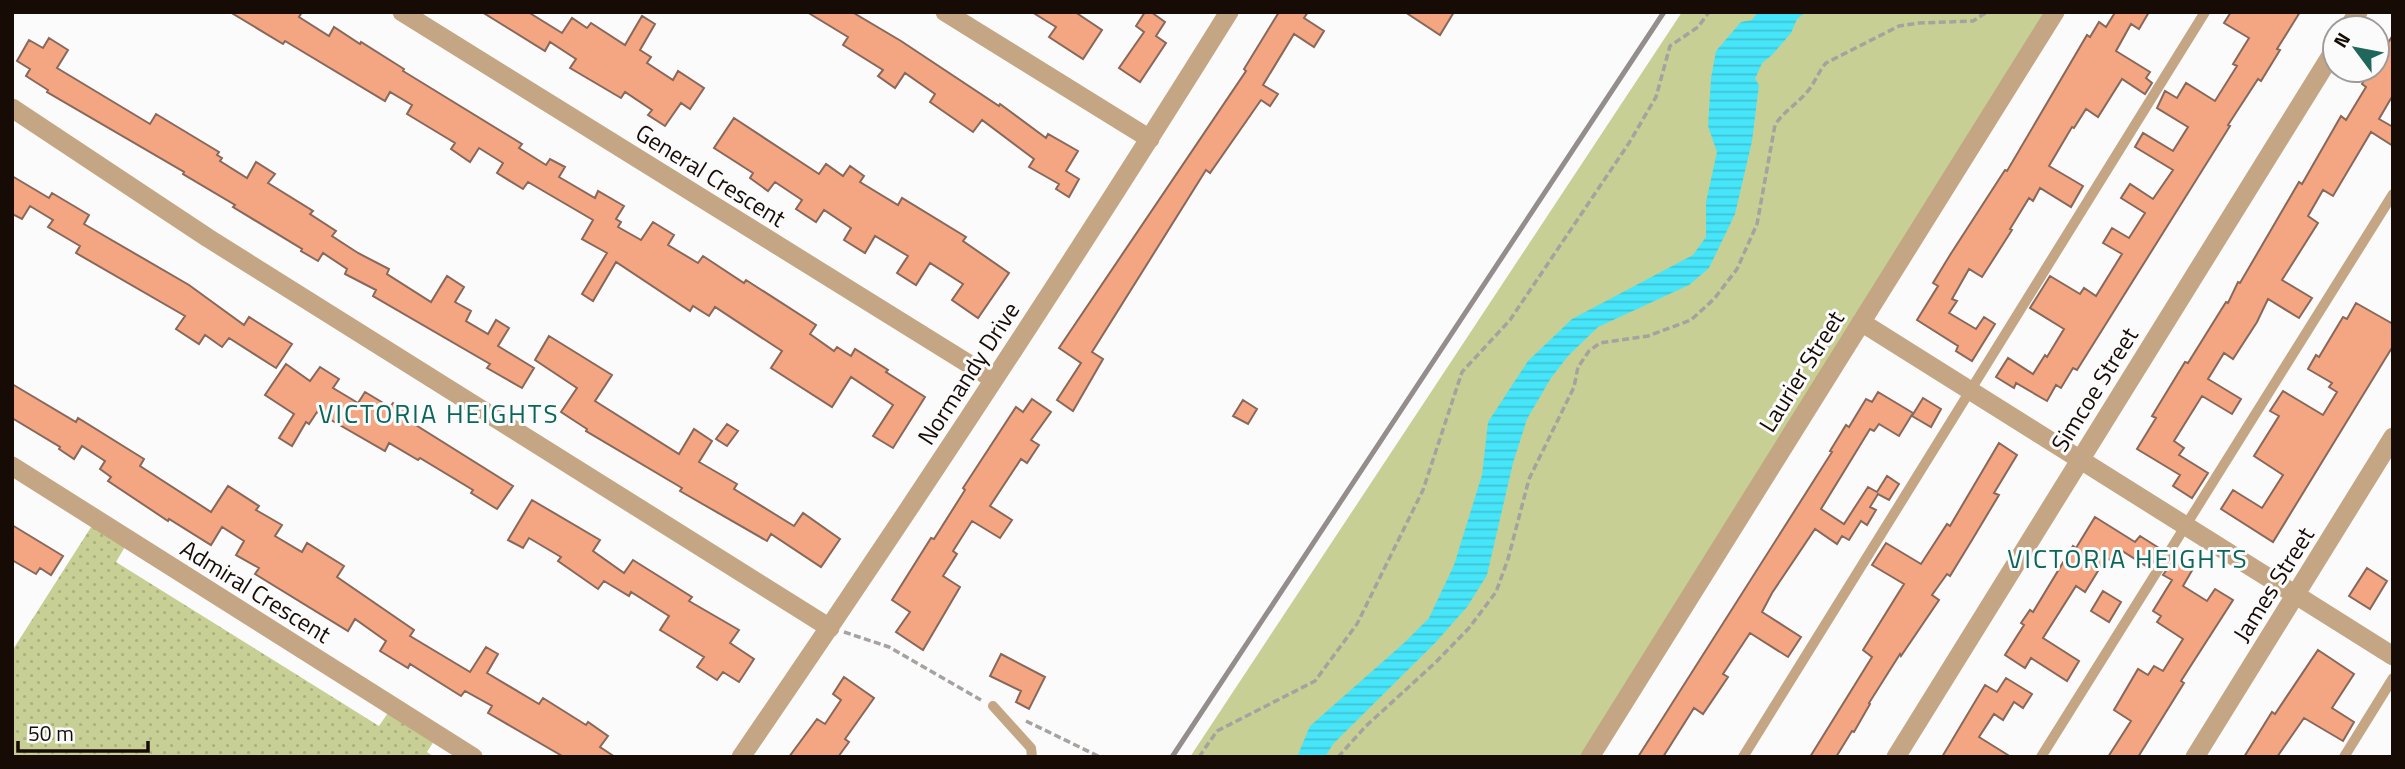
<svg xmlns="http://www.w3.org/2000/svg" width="2405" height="769" viewBox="0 0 2405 769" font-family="'Titillium Web',sans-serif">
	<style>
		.grass { fill: #c7cf94 }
		.park { fill: url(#park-dots) }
		.water { fill: url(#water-rules) }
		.building { fill: #f4a683; stroke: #88685a; stroke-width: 2 }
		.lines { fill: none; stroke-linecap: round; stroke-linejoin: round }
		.path { stroke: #a6a2a0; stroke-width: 3.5; stroke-dasharray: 7 3.5; stroke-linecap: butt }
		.lane { stroke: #c4a684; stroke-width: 10 }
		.street { stroke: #c4a684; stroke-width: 19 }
		.rail { stroke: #938d8b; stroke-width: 5 }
		.labels { text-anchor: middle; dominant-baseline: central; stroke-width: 6; stroke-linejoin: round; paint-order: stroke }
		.street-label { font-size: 24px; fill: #170b06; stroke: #fbfbfb }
		.neighbourhood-label { font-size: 26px; letter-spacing: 2px; fill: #0a6659; stroke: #fbfbfb }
	</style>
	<defs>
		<pattern id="park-dots" width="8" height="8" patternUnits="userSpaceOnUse" patternTransform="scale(1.75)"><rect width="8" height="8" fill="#c7cf94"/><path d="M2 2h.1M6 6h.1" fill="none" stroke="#aab07e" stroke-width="1.8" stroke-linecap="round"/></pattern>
		<pattern id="water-rules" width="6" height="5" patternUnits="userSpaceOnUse" patternTransform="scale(1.75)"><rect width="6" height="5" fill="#47e5f9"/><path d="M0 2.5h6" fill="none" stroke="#3dc3d4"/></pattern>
	</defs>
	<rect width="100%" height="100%" fill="#fbfbfb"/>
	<path class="grass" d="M1682,12H2045L1580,757H1190Z"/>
	<path class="park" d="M93,524L126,545L116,562L379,726L390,710L436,738L427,752L434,757H12V651Z"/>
	<path class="water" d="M1758,12H1806L1797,19L1791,33L1772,55L1762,63L1755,79L1759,85L1752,141L1735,214L1709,268L1689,285L1598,327L1568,356L1551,378L1527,419L1513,463L1487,575L1467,607L1435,643L1333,744L1325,757H1297L1310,726L1404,643L1429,618L1454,565L1482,475L1488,422L1528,361L1572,319L1693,255L1706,237V202L1717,152L1708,126L1711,78L1716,51L1741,22L1752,20Z"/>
	<path class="building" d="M230,12H302L299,17L329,36L334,27L360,44L361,42L404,69L403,71L522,144L519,148L546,165L550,159L565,167L559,177L595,198L598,191L624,206L616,219L621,222L618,227L641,240L653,222L674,235L668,245L698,263L703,256L744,283L746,280L816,325L810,334L834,351L837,347L851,356L855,349L888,370L886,372L925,397L893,448L873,436L893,405L851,377L832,407L771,368L782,351L715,307L709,316L693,306L690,311L616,262L593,301L582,294L607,253L582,239L593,220L528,182L523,189L497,173L503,163L479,148L470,162L451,149L455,143L407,114L412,105L390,92L385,101L285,41L283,44Z
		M482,12H528L562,33L572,18L587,28L591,23L625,45L642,16L655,24L640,50L651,57L647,63L673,80L678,71L704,88L690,109L681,103L665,126L648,115L652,110L625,92L621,98L570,68L576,59L550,42L545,51Z
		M807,12H852L901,41L999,106L1000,104L1046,138L1048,134L1078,151L1066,171L1079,179L1069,197L1056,189L1059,184L1029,167L1034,159L982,120L973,132L930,102L935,94L905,73L895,88L878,76L883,70L843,45L848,37Z
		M1032,12H1075L1102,30L1083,59L1049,37L1056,27Z
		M1145,12H1151L1165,22L1156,36L1166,43L1140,82L1119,68L1144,32L1136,26Z
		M1279,12H1308L1304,18L1324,31L1314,47L1294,34L1263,85L1278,94L1270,106L1261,100L1210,173L1206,170L1092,352L1103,359L1073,411L1057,400L1081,363L1059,348L1246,71L1244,69Z
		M1405,12H1454L1440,35Z
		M2111,12H2149L2139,29L2131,24L2116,51L2150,72L2146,78L2152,83L2145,94L2122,79L2098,117L2086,109L2074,128L2072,127L2049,166L2083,186L2071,207L2040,188L2033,201L2029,198L2010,229L2012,230L1982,277L1969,269L1952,299L1957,301L1949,313L1976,329L1984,317L1995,324L1972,361L1956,351L1958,346L1917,320L1938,286L1933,283L1950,255L2005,170L2007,171L2087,35L2090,37L2099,22L2106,27L2114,14Z
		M2231,12H2300L2277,49L2280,50L2261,81L2258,79L2228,125L2230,126L2077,370L2073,368L2061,388L2056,385L2047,401L2016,383L2014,388L1996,377L2008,358L2033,374L2045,355L2047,357L2064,329L2030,308L2050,276L2080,294L2084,288L2096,296L2122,254L2103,243L2112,228L2129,238L2145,213L2121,198L2130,184L2153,199L2173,170L2135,147L2143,133L2173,151L2188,127L2157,108L2165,91L2177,98L2186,83L2215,101L2237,66L2233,64L2249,38L2224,23Z
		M2393,35V95L2379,119L2393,127V146L2371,132L2333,196L2323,190L2308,216L2318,223L2282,280L2312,298L2299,318L2268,299L2257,322L2233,359L2224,353L2208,379L2241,399L2232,414L2202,396L2174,441L2184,448L2179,455L2208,473L2192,498L2173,486L2180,475L2137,449L2156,418L2152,416L2185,362L2188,363L2226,302L2228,303L2238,282L2240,283L2299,182L2302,184L2341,116L2346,120L2366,87L2362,84L2370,70H2377V60Z
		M49,38L68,50L57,68L150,124L156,114L219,152L217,155L222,158L220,161L247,178L256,162L275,174L268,183L313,211L310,214L336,231L332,236L358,253L389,269L387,274L431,302L447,276L464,287L455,302L471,311L466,321L488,334L496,320L509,328L498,346L534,368L522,388L487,368L490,364L373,296L376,290L345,274L347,269L323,253L318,261L301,251L302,249L233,207L235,205L183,174L184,172L47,92L48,90L26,76L30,69L17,61L29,40L43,48Z
		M734,118L819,174L826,164L843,176L850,166L864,176L860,182L898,205L902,198L966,237L963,241L1009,273L978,318L952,300L963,284L930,263L916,285L897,273L908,256L875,236L865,253L844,240L851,228L824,210L816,222L796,209L802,200L775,182L768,191L750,178L753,173L714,148Z
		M12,176L49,198L52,193L89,215L84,224L189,285L244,325L249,317L292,344L276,368L229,338L222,347L205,335L199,344L176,329L185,316L76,253L80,246L48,227L53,220L30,206L22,219L12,214Z
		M2356,303L2393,324V346L2273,542L2221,509L2233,490L2262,508L2283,475L2254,456L2279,416L2270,411L2283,391L2323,415L2337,392L2329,387L2332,383L2308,369L2316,355L2319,357L2343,317L2347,319Z
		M549,336L612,375L595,401L679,454L694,429L712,441L699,462L737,484L734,489L794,526L803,513L840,539L821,567L771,534L767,541L680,491L682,488L586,431L587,429L561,412L577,388L535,360Z
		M286,364L310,381L320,367L339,379L333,388L358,403L365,392L390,407L393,403L407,411L403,417L513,486L497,509L471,493L473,490L420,458L418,460L389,443L385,451L317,412L309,424L306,422L292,446L279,438L294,414L265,395Z
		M12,384L76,422L78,418L144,459L140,466L211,512L228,486L259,506L256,510L282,525L275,536L302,552L307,543L344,566L337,577L414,630L410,636L470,672L486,647L498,654L487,673L539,704L543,698L586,725L588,722L608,736L600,747L615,757H564L488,713L492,706L465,691L461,696L410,664L408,668L380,651L386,641L355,619L348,631L255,574L259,568L236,555L244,541L222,527L211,545L169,519L168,521L108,481L111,477L100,469L105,461L82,446L74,459L59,449L60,447L12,418Z
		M1878,392L1913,413L1899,436L1879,424L1874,431L1870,429L1821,509L1844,524L1868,487L1877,492L1887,476L1899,484L1889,500L1878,494L1870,507L1876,510L1867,525L1861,521L1849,540L1842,536L1837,544L1815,529L1772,593L1762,612L1801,637L1788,657L1750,633L1723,674L1728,677L1703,714L1694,708L1663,757H1638L1832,452L1830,451L1846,425L1849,427L1866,399L1872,402Z
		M1923,398L1941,409L1931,427L1912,416Z
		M1032,399L1051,412L1031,440L1039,445L1027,463L1021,459L990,506L1012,520L1000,538L972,521L953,551L957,554L943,576L960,587L923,650L896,632L910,612L892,600L931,538L934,539L965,490L963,488L1016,407L1023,412Z
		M1243,400L1257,409L1248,424L1233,416Z
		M727,424L738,431L727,446L716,439Z
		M1999,443L2017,455L1994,493L1999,495L1972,540L1950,576L1947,574L1932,595L1939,600L1901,656L1900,654L1869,703L1870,704L1854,732L1852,731L1836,757H1810L1872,657L1863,650L1904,584L1872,565L1886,543L1921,564L1947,524L1950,526Z
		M532,500L600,540L593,551L624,573L633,560L692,597L689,601L739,630L730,643L754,659L739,682L723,672L717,680L697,667L704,657L660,630L669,616L631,592L629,596L604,581L598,589L558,561L561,557L529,538L523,548L508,540Z
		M2095,517L2135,542L2140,536L2162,550L2149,568L2119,549L2112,561L2106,558L2085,592L2076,586L2043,638L2079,661L2067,681L2031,658L2025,668L2005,655L2024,625L2021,623L2030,610L2033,612L2073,546L2076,548Z
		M12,525L63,556L51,575L40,568L36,574L12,560Z
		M2176,556L2194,567L2183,586L2207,601L2215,589L2233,600L2181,681L2184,683L2138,757H2108L2131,721L2114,710L2138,669L2148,675L2154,666L2163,671L2183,639L2157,622L2161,616L2153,611L2172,580L2163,575Z
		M2367,568L2387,581L2370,609L2349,596Z
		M2103,591L2121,602L2109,622L2091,611Z
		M2318,650L2354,674L2332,708L2354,722L2343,741L2304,718L2277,757H2244L2272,712L2275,714Z
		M1001,654L1045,677L1029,709L1016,702L1021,691L990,676Z
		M844,677L874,698L845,739L849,742L838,757H789L817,719L825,724L841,700L833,694Z
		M2006,678L2032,694L2023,708L2014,702L2003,720L1994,714L1979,737L2011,757H1942L1985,685L1997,692Z"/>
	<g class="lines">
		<path class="path" d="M844,632L889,647L981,700
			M1026,721L1100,757
			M1199,757L1217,731L1315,681L1357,624L1423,490L1462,372L1510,320L1629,143L1656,97L1670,46L1698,27L1709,12
			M1338,757L1366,726L1436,662L1469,628L1496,592L1508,559L1529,479L1574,387L1578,367L1589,351L1600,343L1648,336L1691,320L1714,299L1737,269L1757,224L1775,125C1784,111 1797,104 1807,92C1815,83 1818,72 1826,63L1899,26L1919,23L1973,21L1987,12"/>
		<path class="lane" d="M993,706L1031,748L1032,757
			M1743,757L2205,12
			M2041,757L2393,194
			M2344,757L2393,678"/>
		<path class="street" d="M402,12L993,379
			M945,12L1150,139
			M2348,28L2358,12
			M12,108L208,238L830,628
			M1861,322L2393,656
			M12,466L473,757
			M741,757C909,512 1072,264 1229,12
			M1590,757L2055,12
			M1896,757L2335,49
			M2195,757L2393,437"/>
		<path class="rail" d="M1172,757L1664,12"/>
	</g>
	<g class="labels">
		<g class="street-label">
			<text transform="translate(711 175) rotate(32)">General Crescent</text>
			<text transform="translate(1801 371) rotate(-58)">Laurier Street</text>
			<text transform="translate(968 373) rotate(-57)">Normandy Drive</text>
			<text transform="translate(2094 389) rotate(-58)">Simcoe Street</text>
			<text transform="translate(2273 584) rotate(-58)">James Street</text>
			<text transform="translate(256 591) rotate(32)">Admiral Crescent</text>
		</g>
		<g class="neighbourhood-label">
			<text x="439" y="413">VICTORIA HEIGHTS</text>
			<text x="2128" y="558">VICTORIA HEIGHTS</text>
		</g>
	</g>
	<rect width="2405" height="769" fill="none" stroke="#170b06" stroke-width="28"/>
	<g transform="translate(2356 49) rotate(302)"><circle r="33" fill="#fbfbfb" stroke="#a09b99" stroke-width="2"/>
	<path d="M0-5L12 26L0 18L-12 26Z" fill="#1f665b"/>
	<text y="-10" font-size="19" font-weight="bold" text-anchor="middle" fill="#170b06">N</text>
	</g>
	<path d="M18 741v10h130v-10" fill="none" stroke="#170b06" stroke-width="3.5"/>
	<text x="28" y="741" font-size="21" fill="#170b06" stroke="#fbfbfb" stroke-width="5" paint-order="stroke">50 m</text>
</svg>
